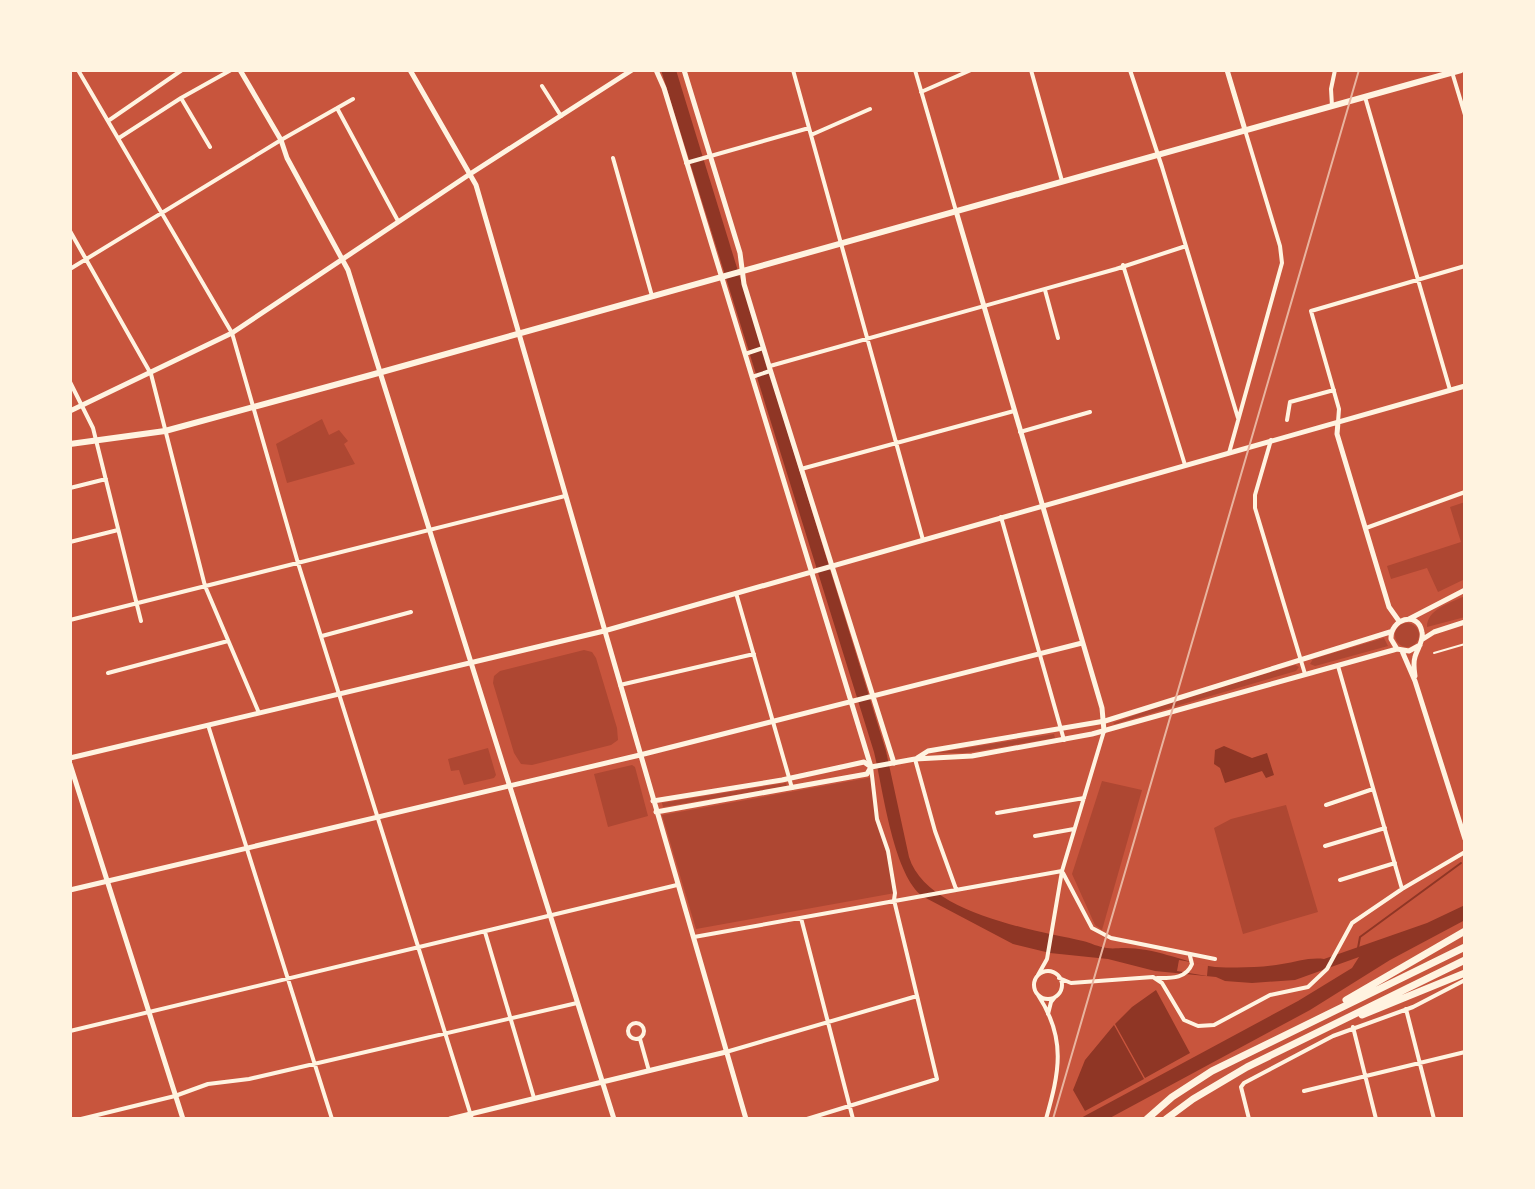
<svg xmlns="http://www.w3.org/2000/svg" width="1535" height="1189" viewBox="0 0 1535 1189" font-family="'Roboto Serif',serif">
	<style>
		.green { fill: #ae4732 }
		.water { fill: #8f3625 }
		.pier { fill: #c8553d }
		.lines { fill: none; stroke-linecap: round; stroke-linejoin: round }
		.stream { stroke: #8f3625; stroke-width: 2 }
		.service { stroke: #fff3e0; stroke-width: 2 }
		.minor { stroke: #fff3e0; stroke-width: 4 }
		.tertiary { stroke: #fff3e0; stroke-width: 5 }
		.secondary { stroke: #fff3e0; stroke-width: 5 }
		.primary { stroke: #fff3e0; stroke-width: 6 }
		.motorway { stroke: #fff3e0; stroke-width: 7 }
		.tram { stroke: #e9b49f; stroke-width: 2 }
	</style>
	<rect width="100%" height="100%" fill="#c8553d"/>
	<path class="green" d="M322,419L329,435L339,430L348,441L344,444L355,464L287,483L276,444Z
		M1465,502V579L1438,592L1427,568L1391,579L1387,566L1461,542L1450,507Z
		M1465,596V617L1427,627C1427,609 1450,603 1465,596Z
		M1395 635a12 12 0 1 1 24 0a12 12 0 1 1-24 0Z
		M1384,638L1388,646L1315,666L1310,664L1313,659Z
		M584,650L592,652L596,658L617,728L618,740L611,745L532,765L521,764L514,753L493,683L494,676L500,671Z
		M1295,665L1299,667L1296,671L1115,724L1113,723L1186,697Z
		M1054,734L1055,738L966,753H935Z
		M488,748L496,775L494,778L464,785L459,770L451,771L448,759Z
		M632,765L635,767L648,816L608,827L594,774Z
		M873,777C876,817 888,854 895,893L696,929L662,815Z
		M1102,781L1142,790L1102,930L1095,925L1072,874Z
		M786,783L787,786L663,807L662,803Z
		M1286,805L1318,912L1243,934L1214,828L1231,819Z"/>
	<path class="water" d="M661,70H676L886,751L909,857C926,913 1033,930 1083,941C1091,943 1098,947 1107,948C1113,949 1118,948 1125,948C1138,948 1155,951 1167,955C1183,959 1198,965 1215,967C1236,968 1261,968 1282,964C1296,962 1310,957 1324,959L1427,923L1465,905V920L1390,960L1310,1010L1108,1119H1079L1298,1001L1352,968L1359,957L1295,980L1252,983L1225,981L1216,977L1155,971L1108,959L1050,953L1013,944L922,896C893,873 883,789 874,752Z
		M1224,746L1252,758L1267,753L1274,775L1266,778L1262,771L1225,783L1220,768L1214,764L1215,750Z
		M1156,990L1190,1053L1145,1078L1115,1024L1132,1007Z
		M1114,1025L1144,1079L1085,1111L1073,1090L1085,1060Z"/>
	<path class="pier" d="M1179,960L1208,965L1207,976L1177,971Z"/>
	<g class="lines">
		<path class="stream" d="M1358,948L1360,937L1461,863"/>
		<path class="service" d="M1434,653L1465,644"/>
		<path class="minor" d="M78,70L232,333L298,563L472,1119
			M793,70L923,540
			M915,70L956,211
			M1031,70L1062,181
			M1130,70L1162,167L1238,418
			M1452,72L1465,115
			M542,86L561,116
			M921,92L971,70
			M1365,97L1450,390
			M181,98L210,147
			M1332,106L1331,89L1335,70
			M337,108L398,221
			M108,121L182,70
			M811,135L870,109
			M119,138L181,98L231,70
			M613,158L652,296
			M686,163L809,128
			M70,231L151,374L205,586L259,713
			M1123,265L1185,465
			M70,269L281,140L353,99
			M1045,290L1058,338
			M745,354L763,348
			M770,366L1116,269L1186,246
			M752,377L770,371
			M70,382L93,428L141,621
			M1287,420L1290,402L1334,390
			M1338,422L1339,409L1311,311L1465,266
			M1020,432L1090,412
			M1271,440L1255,495V508L1305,674
			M1229,453L1282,263L1280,246L1245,130
			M801,469L1014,411
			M70,488L106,479
			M1001,517L1064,740
			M1366,528L1465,492
			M70,542L118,530
			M736,593L792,788
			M70,620L565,496
			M322,636L411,612
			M1338,666L1402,889
			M108,673L228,641
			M620,685L754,654
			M208,725L332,1119
			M915,759L935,831L956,889
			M1326,805L1373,789
			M997,813L1084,798
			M1035,836L1074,829
			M1325,846L1385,828
			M1063,873L1092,928L1111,938L1215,959
			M1340,880L1395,863
			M801,918L853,1119
			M485,932L534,1098
			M694,937L1062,871
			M1034 985a14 14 0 1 1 28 0a14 14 0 1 1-28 0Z
			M1038,975L1047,959L1062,871L1104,731
			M1059,978L1071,983L1153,977L1162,983L1184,1020L1198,1026L1214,1025L1270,995L1308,987L1327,969L1352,923L1402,889L1465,852
			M1157,978C1171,978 1186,979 1192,964L1190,956
			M1038,995C1067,1039 1059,1073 1046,1119
			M1406,1009L1434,1119
			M1048,1014L1051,1002L1055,997
			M628 1031a8 8 0 1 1 16 0a8 8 0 1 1-16 0Z
			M1353,1027L1376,1119
			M70,1031L677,885
			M640,1039L649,1071
			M726,1052L917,996
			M1304,1091L1465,1052
			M81,1119L175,1096L208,1084L249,1079L577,1003
			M807,1119L937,1079L894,900L895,893L888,851L877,819L871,767
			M1249,1119L1241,1087L1244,1083L1333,1036L1413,1007L1465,980"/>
		<path class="tertiary" d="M240,70L281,140L287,158L348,270L614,1119
			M656,70L664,88L871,767
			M684,70L740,253L744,284L769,366L894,763
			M1227,70L1245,130
			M956,211L1102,708L1104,731
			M70,411L232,333L470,174
			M1338,422L1337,434L1389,607L1399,621
			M640,755L1082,643
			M70,758L604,631L1465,386
			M70,764L183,1119
			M450,1119L726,1052"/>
		<path class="secondary" d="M410,70L476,185L746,1119
			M470,174L632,70
			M1409,619L1465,590
			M1423,639L1434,632L1465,622
			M1402,651L1415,681L1465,839
			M1415,676C1414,669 1413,663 1415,657C1417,649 1424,641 1422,632C1418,610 1390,619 1391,639L1397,649L1409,651L1420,645
			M917,758L928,751L1105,721L1390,632
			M653,801L782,780L864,762L871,767
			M656,812L867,774L871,767L915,759L972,756L1092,734L1397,649
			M70,890L640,755"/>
		<path class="primary" d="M70,444L165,431L371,375L1461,70"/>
		<path class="motorway" d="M1346,1000L1465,931
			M1362,1015L1465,973
			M1147,1119L1172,1097L1212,1071L1465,947
			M1166,1119L1193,1099L1247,1067L1465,960"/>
		<path class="tram" d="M1053,1119L1359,70"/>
	</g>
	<rect width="1535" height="1189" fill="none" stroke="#fff3e0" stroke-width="144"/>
</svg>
